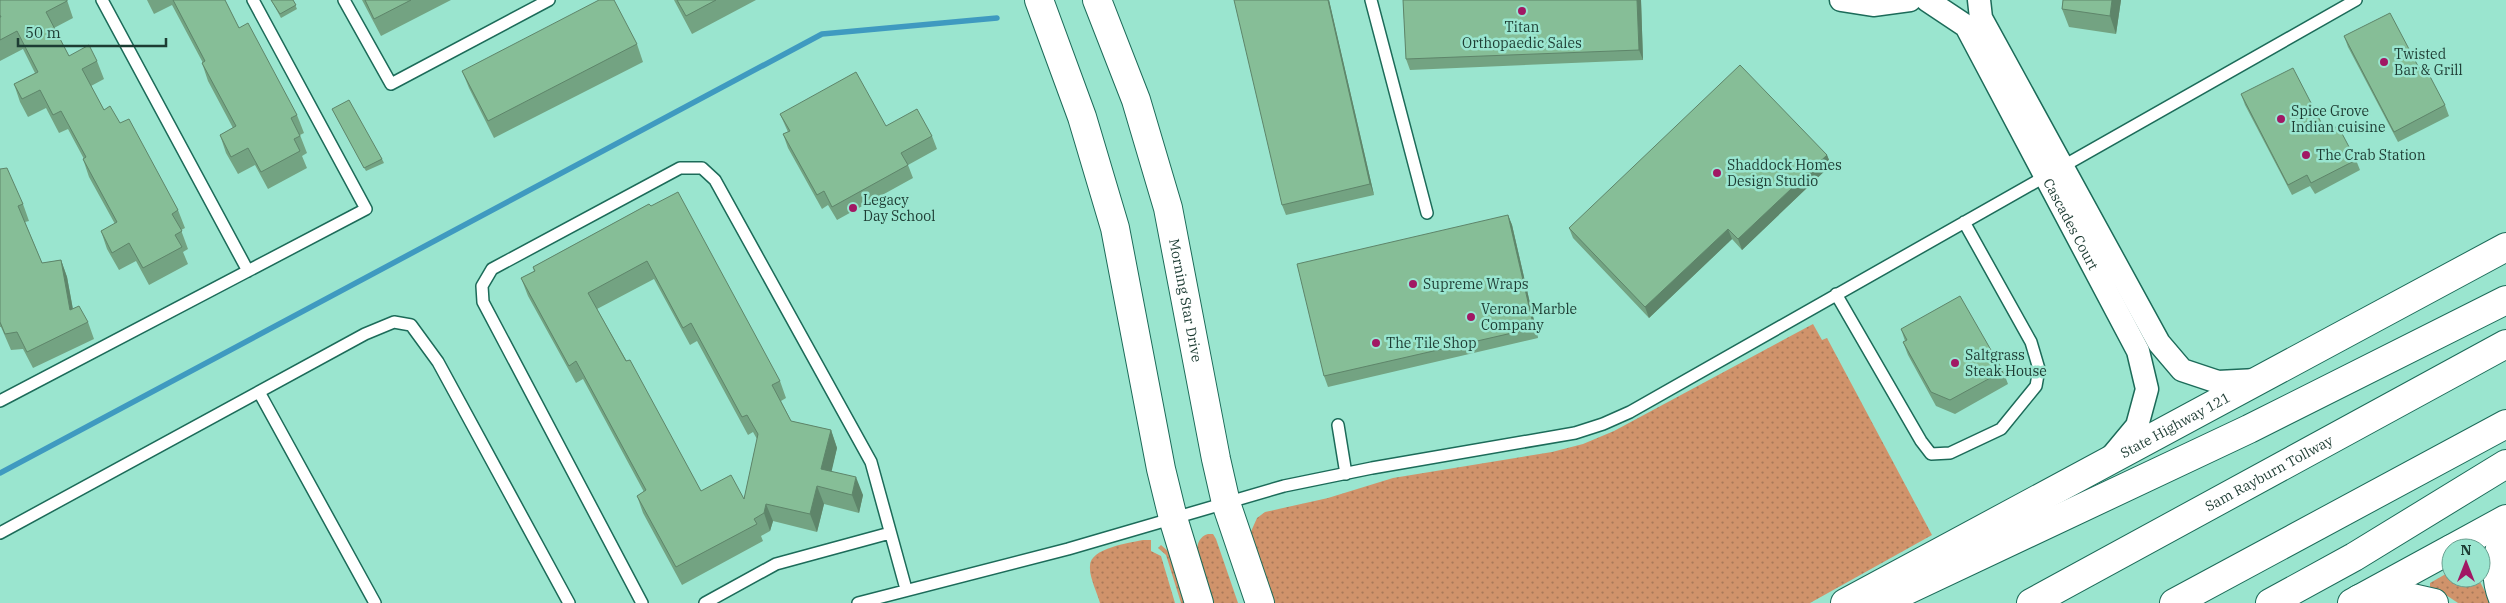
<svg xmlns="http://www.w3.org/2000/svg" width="2506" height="603" viewBox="0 0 2506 603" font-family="'IBM Plex Serif',serif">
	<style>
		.grass { fill: url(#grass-dots) }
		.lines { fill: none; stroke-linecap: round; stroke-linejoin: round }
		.stream { stroke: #3f9ac0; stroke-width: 5.5 }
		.service-casing { stroke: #1c6b59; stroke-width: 14 }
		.minor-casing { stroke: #1c6b59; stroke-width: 25 }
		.tertiary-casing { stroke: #1c6b59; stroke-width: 30 }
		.secondary-casing { stroke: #1c6b59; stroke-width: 30 }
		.motorway-casing { stroke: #1c6b59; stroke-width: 30 }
		.service { stroke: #fff; stroke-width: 11 }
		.minor { stroke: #fff; stroke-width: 22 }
		.tertiary { stroke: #fff; stroke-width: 28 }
		.secondary { stroke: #fff; stroke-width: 28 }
		.motorway { stroke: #fff; stroke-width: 28 }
		.wall { fill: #73a382; fill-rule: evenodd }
		.shaded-wall { fill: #5e856a }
		.building { fill: #86be97; stroke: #5e856a; fill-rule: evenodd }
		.poi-dot { fill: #a11864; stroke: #9ae5cf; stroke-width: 2 }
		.labels { text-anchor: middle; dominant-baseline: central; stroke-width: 5; stroke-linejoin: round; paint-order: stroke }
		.poi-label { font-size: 14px; fill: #1d3c33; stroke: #9ae5cf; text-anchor: start }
		.street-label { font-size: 14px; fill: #1d3c33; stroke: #9ae5cf }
	</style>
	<defs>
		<pattern id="grass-dots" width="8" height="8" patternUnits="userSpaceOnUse" patternTransform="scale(1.25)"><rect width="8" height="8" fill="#d0936b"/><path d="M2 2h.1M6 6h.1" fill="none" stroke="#a87959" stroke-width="1.8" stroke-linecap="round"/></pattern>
	</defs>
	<rect width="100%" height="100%" fill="#9ae5cf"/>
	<path class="grass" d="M1813,324L1822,340L1827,338L1932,535L1810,603H1271L1249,536L1257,518L1265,512L1328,498L1393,478L1552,452L1583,444L1614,431Z
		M1208,534H1213L1216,539L1238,603H1211C1206,586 1184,541 1208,534Z
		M1143,540H1151V551L1161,556L1175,603H1100C1097,592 1089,577 1090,566C1090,548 1129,543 1143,540Z
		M1161,545L1170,553L1187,603H1181L1166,555L1158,548Z
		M2451,571V578H2478L2491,603H2458L2446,595L2430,589V583Z"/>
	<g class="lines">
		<path class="stream" d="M0,473L822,34L997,18"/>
		<g class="service-casing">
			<path id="service" d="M102,0L248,271
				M344,0L391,84L549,0
				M1371,0L1427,213
				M1836,294L1921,441L1931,454L1950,453L2001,429L2036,386L2039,369L2031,342L1964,222
				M259,392L375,603
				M0,401L366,209L253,0
				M1338,425L1346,474
				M0,533L365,334L394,322L411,325L438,362L569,603
				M642,603L483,302L482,286L492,269L680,168H702L715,180L871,462L906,589
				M705,603L776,564L890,533
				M858,603L1068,549L1284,486L1372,468L1575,433L1603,424L1630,412L2356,0"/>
		</g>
		<g class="minor-casing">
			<g id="minor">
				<path d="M1841,0L1873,5L1910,0"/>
				<path id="s1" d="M1927,0L1966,26L2138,351L2147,389L2137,426L2112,456"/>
				<path d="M1979,0L1981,18L2159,343L2182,370L2218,382L2257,380"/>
			</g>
		</g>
		<g class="tertiary-casing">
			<g id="tertiary">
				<path d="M1039,0L1082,117L1115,228L1161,469L1173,518L1199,603"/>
				<path id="s2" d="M1097,0L1136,100L1168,208L1216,459L1226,503L1260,603"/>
				<path d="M2359,599L2412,598L2434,603"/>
				<path d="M2505,603C2495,583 2494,554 2506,535"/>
			</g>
		</g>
		<g class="secondary-casing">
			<g id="secondary">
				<path d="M2453,548L2506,519"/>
				<path id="s3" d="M1845,603L2506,247"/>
				<path d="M2352,603L2451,549"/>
			</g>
		</g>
		<g class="motorway-casing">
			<g id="motorway">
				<path d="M1880,603L2249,429L2506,300"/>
				<path id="s4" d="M2031,603L2506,344"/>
				<path d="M2174,603L2506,424"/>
				<path d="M2270,603L2354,557L2506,464"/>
			</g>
		</g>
		<use href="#service" class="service"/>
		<use href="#minor" class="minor"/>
		<use href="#tertiary" class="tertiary"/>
		<use href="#secondary" class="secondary"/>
		<use href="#motorway" class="motorway"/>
	</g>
	<path class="wall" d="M0,0H67L73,18L54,28L69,56L97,61L104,79L91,86L104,110L120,123L178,210L185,228L181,230L188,249L183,252L188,264L149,285L136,261L119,270L107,249L101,231L115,224L89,177L83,159H84L68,129L59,133L46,108L28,117L20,102L14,84L35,73L23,49L0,61Z
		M147,0H225L239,28L297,115L304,133L300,135L307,153L302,156L307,168L268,189L255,165L238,174L226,153L220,135L233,128L208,81L202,63H203L172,5L154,14Z
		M271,0H293L297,9L281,18Z
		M362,0H451L381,36Z
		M674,0H756L692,34Z
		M1329,0L1374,195L1286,215L1282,205Z
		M1403,0H1641L1643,60L1410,70L1406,59Z
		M2063,0H2121L2116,34L2069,27L2062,9Z
		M2344,36L2419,68L2445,105L2449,116L2398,142L2348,47Z
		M637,44L643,62L494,138L469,88L462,71Z
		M2241,94L2326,132L2356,160L2360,170L2315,194L2310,186L2292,195L2245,105Z
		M332,109L382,159L384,163L366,171Z
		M780,114L886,126L932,136L937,149L908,165L913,178L837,220L828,205L822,209L788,148L783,134L788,132Z
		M1827,155L1831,165L1742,250L1732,239L1649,318L1573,238L1569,228Z
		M0,169L23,204L29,221L25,222L42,263L61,260L67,277L73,309L88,322L94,339L33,368L23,349L11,350L1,327H0Z
		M649,204L780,381L786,398L781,401L791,421L831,430L837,448L831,471L863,495L859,513L824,504L817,532L773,521L770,531L761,536L763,541L682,585L643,513L637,496L644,492L583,379L576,383L528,296L521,278L534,271L533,267ZM654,279L690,345L697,341L748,435L753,432L757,439L744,499L701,491L597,309Z
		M1508,215L1512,225L1538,338L1328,387L1324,376Z
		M1901,329L2003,371L2008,384L1955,414L1936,406L1908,355L1903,342L1905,341Z"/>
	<path class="shaded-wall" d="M1328,0H1329L1374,195L1370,184Z
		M1637,0H1641L1643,60L1639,50Z
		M2112,0H2121L2116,34L2110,16Z
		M1827,155L1831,165L1742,250L1738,239Z
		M1508,215L1512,225L1538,338L1534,328Z
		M1728,229L1732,239L1649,318L1645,307Z
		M61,260L67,277L76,327L70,310Z
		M831,430L837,448L828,487L821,469Z
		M856,477L863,495L859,513L852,495Z
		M817,486L824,504L817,532L810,514Z
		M766,504L773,521L770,531L764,513Z"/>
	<path class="building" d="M0,0H67V1L46,12L69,56L89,45L97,61L82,69L104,110L110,106L120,123L129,119L178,210L172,214L182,231L175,235L182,247L143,268L129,243L112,253L101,231L117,222L83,159L86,157L61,111L53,115L40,90L22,99L14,84L38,72L17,31L0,40V17H1L0,15Z
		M173,0H225L239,28L248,23L297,115L291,118L300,136L294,139L300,151L261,172L248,148L231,157L220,135L236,126L202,63L205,61Z
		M271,0H293L296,5L280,14Z
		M365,0H411L374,19Z
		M599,0H614L637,44L488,121L462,71Z
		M677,0H716L686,16Z
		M1234,0H1328L1370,184L1282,205Z
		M1403,0H1637L1639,50L1406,59Z
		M2063,0H2112L2110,16L2062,9Z
		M2390,13L2419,68L2424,65L2445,105L2394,132L2344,36Z
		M1740,65L1827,155L1738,239L1728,229L1645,307L1569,228Z
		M2293,68L2326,132L2338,126L2356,160L2311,183L2307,175L2288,185L2241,94Z
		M856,72L886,126L917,109L932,136L901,153L908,165L832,207L824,191L817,195L783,134L790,131L780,114Z
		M349,100L382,159L364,168L332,109Z
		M7,168L23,204L18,206L42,263L61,260L70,310L79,306L88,322L27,352L17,332L5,334L0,322V169Z
		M678,192L780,381L772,385L791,421L831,430L821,469L856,477L852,495L817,486L810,514L766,504L764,513L754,519L757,524L676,567L637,496L646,490L576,361L569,366L521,278L535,271L533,267L649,204L651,206ZM647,261L683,328L691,323L742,417L747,415L758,434L744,499L731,475L701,491L630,360L626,361L588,293Z
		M1508,215L1534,328L1324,376L1297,264Z
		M1960,296L2003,371L1950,400L1931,392L1903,342L1907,340L1901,329Z"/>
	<g class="poi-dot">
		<circle cx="1522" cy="11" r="5"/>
		<circle cx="2384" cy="62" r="5"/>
		<circle cx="2281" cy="119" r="5"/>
		<circle cx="2306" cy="155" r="5"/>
		<circle cx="1717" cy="173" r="5"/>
		<circle cx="853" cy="208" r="5"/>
		<circle cx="1413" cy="284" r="5"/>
		<circle cx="1471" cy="317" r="5"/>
		<circle cx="1376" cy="343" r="5"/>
		<circle cx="1955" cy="363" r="5"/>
	</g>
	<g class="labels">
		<g class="poi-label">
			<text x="1522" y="27" text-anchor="middle">Titan<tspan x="1522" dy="16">Orthopaedic Sales</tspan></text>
			<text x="2394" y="54">Twisted<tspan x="2394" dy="16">Bar &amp; Grill</tspan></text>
			<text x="2291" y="111">Spice Grove<tspan x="2291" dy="16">Indian cuisine</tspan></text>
			<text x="2316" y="155">The Crab Station</text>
			<text x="1727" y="165">Shaddock Homes<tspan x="1727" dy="16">Design Studio</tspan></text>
			<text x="863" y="200">Legacy<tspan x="863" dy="16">Day School</tspan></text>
			<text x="1423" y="284">Supreme Wraps</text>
			<text x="1481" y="309">Verona Marble<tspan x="1481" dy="16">Company</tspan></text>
			<text x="1386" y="343">The Tile Shop</text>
			<text x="1965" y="355">Saltgrass<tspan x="1965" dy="16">Steak House</tspan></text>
		</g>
		<g class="street-label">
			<text stroke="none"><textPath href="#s1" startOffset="271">Cascades Court</textPath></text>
			<text stroke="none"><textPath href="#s2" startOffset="314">Morning Star Drive</textPath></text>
			<text stroke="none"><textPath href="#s3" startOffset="375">State Highway 121</textPath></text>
			<text stroke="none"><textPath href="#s4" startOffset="271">Sam Rayburn Tollway</textPath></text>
		</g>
	</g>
	<g transform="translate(2466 563)"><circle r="24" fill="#9ae5cf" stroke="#68a191"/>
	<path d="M0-4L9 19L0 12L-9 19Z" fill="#a11864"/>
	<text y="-8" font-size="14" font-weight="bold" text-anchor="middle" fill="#1d3c33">N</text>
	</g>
	<path d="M18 38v8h148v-8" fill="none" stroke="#1d3c33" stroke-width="2.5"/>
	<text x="25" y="38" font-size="15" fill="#1d3c33" stroke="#9ae5cf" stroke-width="4" paint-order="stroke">50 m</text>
</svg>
